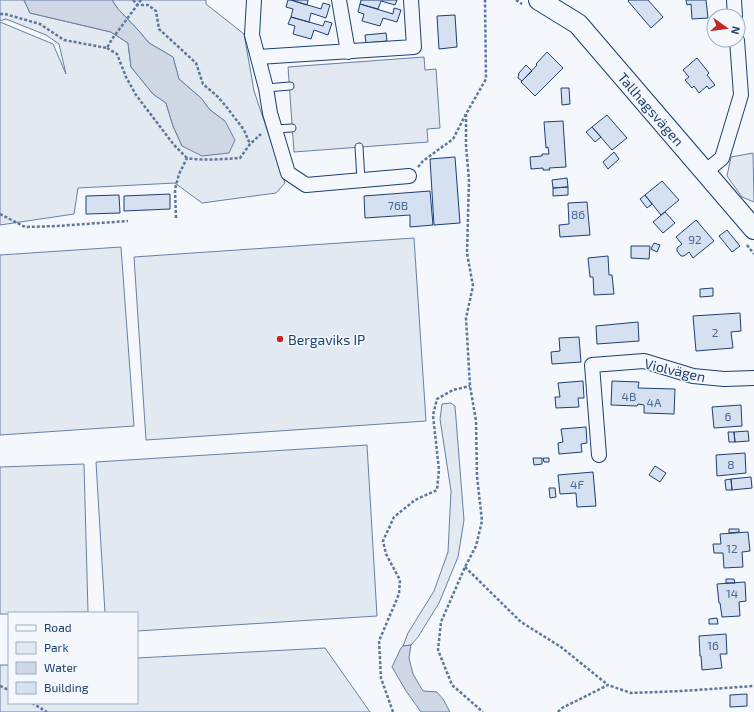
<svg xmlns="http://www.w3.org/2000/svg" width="754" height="712" viewBox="0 0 754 712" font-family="'Exo 2',sans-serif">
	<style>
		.green { fill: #e3e9f0; stroke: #687fa3 }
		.parking { fill: #e3e8f0; stroke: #687fa3 }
		.water { fill: #cfd7e4; stroke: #687fa3 }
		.building { fill: #d5e0f0; stroke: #1d3f73 }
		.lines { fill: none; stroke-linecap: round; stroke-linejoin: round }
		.service-casing { stroke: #1d3f73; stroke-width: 9 }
		.minor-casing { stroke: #1d3f73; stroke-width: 16 }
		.secondary-casing { stroke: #1d3f73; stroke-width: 22 }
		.path { stroke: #5e769c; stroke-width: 2.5; stroke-dasharray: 3 2; stroke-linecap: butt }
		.service { stroke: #f4f7fb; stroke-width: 7 }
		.minor { stroke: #f4f7fb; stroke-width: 14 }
		.secondary { stroke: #f4f7fb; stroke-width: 20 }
		.poi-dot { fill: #c62828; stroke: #f4f7fb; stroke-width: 1.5 }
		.labels { text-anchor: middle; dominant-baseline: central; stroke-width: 3; stroke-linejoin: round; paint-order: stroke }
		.number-label { font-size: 12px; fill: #4b6792 }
		.street-label { font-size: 14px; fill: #1d3f73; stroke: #f4f7fb }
		.poi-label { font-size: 14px; fill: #1d3f73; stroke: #f4f7fb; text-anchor: start }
	</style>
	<rect width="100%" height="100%" fill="#f4f7fb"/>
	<path class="green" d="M0,0H24L30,13L111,32L128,43L131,67L153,94L166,103L173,126L182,146L225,121L210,110L201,98L179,79L173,57L149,43L139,31L118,9L112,0H206V4L244,34L254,91L285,183L276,193L202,203L175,183L78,188L74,214L0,225V22L53,44L66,74L59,44L46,35L6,19L0,21Z
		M753,153L754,202L742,197L727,176L731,157Z
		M414,238L426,421L146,440L134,257Z
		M121,247L134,426L0,435V255Z
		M451,403L455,406L464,520L458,557L439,603L418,637L411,645L403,646L408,633L434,591L448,552L451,491L440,419L442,404Z
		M367,445L377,616L137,631V613H105L96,462Z
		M84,464L88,612L9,613V614H0V467Z
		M325,648L370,712H0V665H9V703H137V658Z"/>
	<path class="parking" d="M424,57L425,70L436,69L440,128L427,129L428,142L294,152L288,67Z"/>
	<path class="water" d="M24,0H112L118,9L139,31L149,43L173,57L179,79L201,98L210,110L225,121L235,140L229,153L202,156L182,146L173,126L166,103L153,94L131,67L128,43L111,32L30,13Z
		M411,645L409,658L413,674L423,691L437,692L443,699L450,712H421L406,691L392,667L401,648L403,646Z"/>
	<path class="building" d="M288,0H291L321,9L323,3L330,5L326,18L311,13L309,22L291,17L293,9L286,7Z
		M291,0H308L307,5Z
		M361,0H397L395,5L381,1L378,9L360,4Z
		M629,0H648L663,17L651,28L628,1Z
		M686,0H706L708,18L692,19L691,4L687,5Z
		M360,4L393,14L394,8L401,10L397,22L383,18L380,26L362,21L364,14L358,12Z
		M455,15L457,47L439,49L437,16Z
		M291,17L323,26L325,21L332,23L328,35L314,30L311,39L293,34L295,26L288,24Z
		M386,33L387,41L366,43L365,35Z
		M547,52L563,68L535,96L521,82L537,65L536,64Z
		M697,58L709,73L707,75L715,85L709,89L707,86L699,93L694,86L692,88L685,80L689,77L683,70Z
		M526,65L532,71L522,81L518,78L519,73Z
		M561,88H569L570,104L562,105Z
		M607,115L627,138L612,150L592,127Z
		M563,121L566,167L549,168L550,170H543V168L531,169L530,157L542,156V154H549L548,147L546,148L544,122Z
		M592,127L601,137L595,142L586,132Z
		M614,152L619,159L608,169L603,162Z
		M455,157L460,223L434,225L430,159Z
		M567,178L568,187L553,188L552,180Z
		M662,181L679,200L661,215L645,195Z
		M568,187V195L553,196V188Z
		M430,191L433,225L410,227V215L365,218L364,196Z
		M170,194V209L124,211V196Z
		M119,195L120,213L86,214V196Z
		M645,195L652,204L647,208L640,199Z
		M587,202L590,235L560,237L559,225L569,224L568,203Z
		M665,212L675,223L663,233L653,222Z
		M696,220L714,241L693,258L689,252L684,256H681L677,251V248L682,244L676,237Z
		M727,230L740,246L732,252L719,236Z
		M654,243L660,245L657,252L651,249Z
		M631,246H650L649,259L631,258Z
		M608,256L609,275H612L614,294L594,295L593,277H590L588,258Z
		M713,288V296L700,297V289Z
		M740,313L741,331L731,332L733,348L696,351L693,316Z
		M638,322L639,341L597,344L596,326Z
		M579,337L581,362L552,364L551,352L560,351L559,338Z
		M583,381L584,398H578L579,407L556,408L555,397H560L558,383Z
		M612,381L639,382L638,388L675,389L674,414L644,413V405L638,404L637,406L611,405Z
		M741,405L742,426L714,428L712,407Z
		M586,427L587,443L581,444L582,452L559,454L558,443L563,442L561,429Z
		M748,431L749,441L735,442L734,432Z
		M728,432H734L735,442H729Z
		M745,453L746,473L717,476L716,455Z
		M533,458H542V464L534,465Z
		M543,458H549V462H544Z
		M655,466L666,473L660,482L649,475Z
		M593,472L596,506L577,507L576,493L560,494L558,475Z
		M751,477L752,488L732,490L731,479Z
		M731,479L732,490H726L725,480Z
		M549,488H555L556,497L550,498Z
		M729,529H739V532L729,533Z
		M748,532L750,551L742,552L743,567L724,568L723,553H714L713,544H721L720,534Z
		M726,579H734L735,583H726Z
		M745,582L746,601L739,602L740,616L722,617L720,603H719L717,584Z
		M717,618L718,624H709V619Z
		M726,634L727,654H720L722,668L702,670L701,656H700L699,636Z
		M747,694V706L730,707V695Z"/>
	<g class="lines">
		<g class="service-casing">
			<path id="service" d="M266,88L290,86
				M275,129L292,128
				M359,147L361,180"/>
		</g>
		<g class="minor-casing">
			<path id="minor" d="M254,0L252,35L266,88L270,113L288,173L306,185L409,176
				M339,0L348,52
				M734,0L735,16
				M258,57L414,47L411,0
				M705,172L722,158L741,95L737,40
				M599,455L592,365L644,361L693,376L724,379L754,378"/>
		</g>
		<g class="secondary-casing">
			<path id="secondary" d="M539,0L578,24L754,229"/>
		</g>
		<path class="path" d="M133,0L138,5H148L156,11L159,29L196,63L203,84L217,96L225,105L244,130L250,144
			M516,0L522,4
			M0,14H5L40,24L64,40L107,48L112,39L141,0
			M107,48L117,54L126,77L136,95L174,145L187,158
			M466,114V146L469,180L467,253L473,286L466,318L470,386L476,421L477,476L482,521L476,546L465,567L455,590L441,622L438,650L452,685L483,712
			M418,167L423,161L453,139L466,114L486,79L485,0
			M0,214L25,227L57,226L128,221
			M176,218L175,189L179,174L187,158C204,161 223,159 240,158L250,144L261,134
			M747,245L754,254
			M465,567L521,622L561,647L608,685
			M0,686L9,690
			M32,703L47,712
			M393,712L381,678L379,641L399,594L400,580L386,554L383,541L394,517L415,500L437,490L439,470L433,415L437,399L453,390L470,386
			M558,712L562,708L608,685L631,693L682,691L754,686"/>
		<use href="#service" class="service"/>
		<use href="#minor" class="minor"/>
		<use href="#secondary" class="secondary"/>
	</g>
	<circle class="poi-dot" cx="280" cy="339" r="4"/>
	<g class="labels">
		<g class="number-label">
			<text x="398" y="205">76B</text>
			<text x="578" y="214">86</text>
			<text x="695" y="239">92</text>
			<text x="715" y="332">2</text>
			<text x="629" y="396">4B</text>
			<text x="654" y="402">4A</text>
			<text x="728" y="416">6</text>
			<text x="731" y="464">8</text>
			<text x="577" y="484">4F</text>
			<text x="732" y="548">12</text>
			<text x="732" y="593">14</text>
			<text x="713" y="645">16</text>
		</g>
		<g class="street-label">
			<text transform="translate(651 109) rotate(49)">Tallhagsvägen</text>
			<text transform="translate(675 370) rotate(13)">Violvägen</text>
		</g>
		<g class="poi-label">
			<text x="288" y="339">Bergaviks IP</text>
		</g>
	</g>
	<rect x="8" y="612" width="130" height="92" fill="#f4f7fb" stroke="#9eadc5"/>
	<rect x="16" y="625" width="20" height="6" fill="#f4f7fb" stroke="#9eadc5"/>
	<text x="44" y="632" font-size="12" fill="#1d3f73">Road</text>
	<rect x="16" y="642" width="20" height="12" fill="#e3e9f0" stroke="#9eadc5"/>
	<text x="44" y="652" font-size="12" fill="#1d3f73">Park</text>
	<rect x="16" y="662" width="20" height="12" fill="#cfd7e4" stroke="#9eadc5"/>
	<text x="44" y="672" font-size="12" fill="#1d3f73">Water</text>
	<rect x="16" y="682" width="20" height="12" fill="#d5e0f0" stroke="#9eadc5"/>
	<text x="44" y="692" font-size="12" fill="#1d3f73">Building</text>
	<g transform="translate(726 28) rotate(104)"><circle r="19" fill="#f4f7fb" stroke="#9eadc5"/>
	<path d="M0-3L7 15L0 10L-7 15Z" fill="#c62828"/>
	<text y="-6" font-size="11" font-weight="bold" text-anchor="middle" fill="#1d3f73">N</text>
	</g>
</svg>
